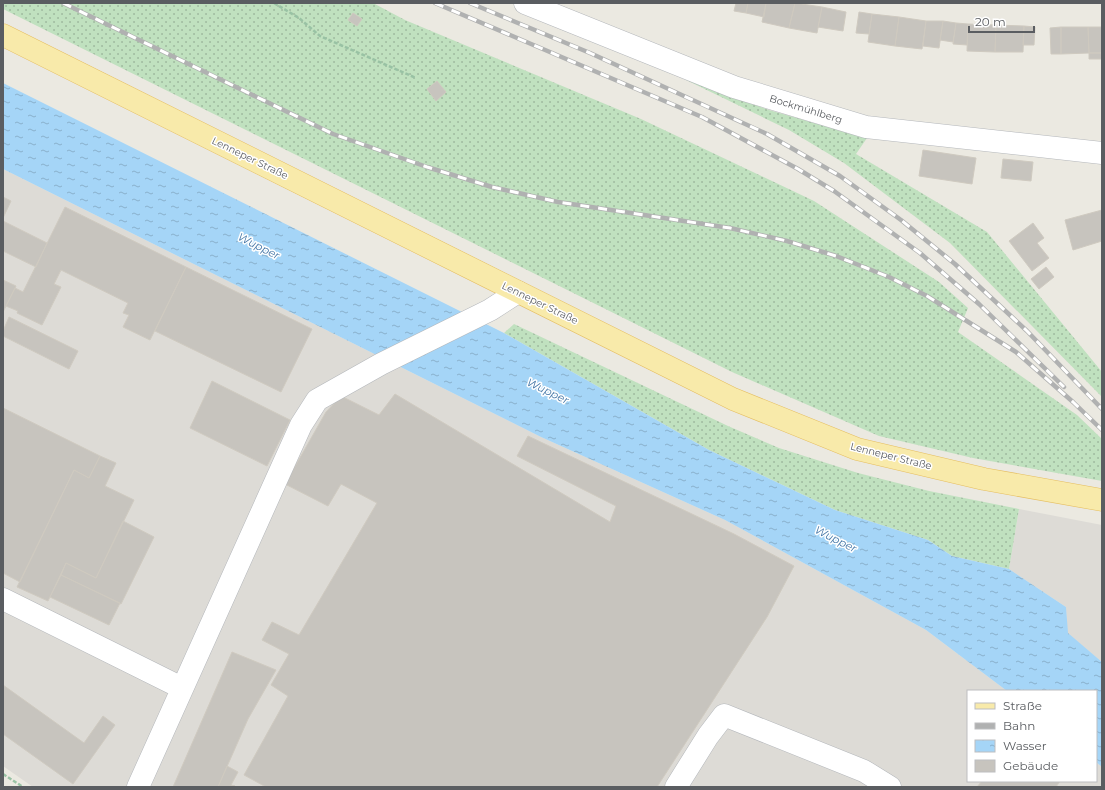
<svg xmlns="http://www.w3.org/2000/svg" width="1105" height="790" viewBox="0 0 1105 790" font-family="Montserrat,sans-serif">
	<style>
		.industrial { fill: #dddbd6 }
		.grass { fill: url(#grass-dots) }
		.water { fill: url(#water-ripples) }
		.building { fill: #c7c4be; stroke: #cfcac0 }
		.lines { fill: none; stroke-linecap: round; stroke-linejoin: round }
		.minor-casing { stroke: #b4b7bb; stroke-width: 23 }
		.major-casing { stroke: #e5be61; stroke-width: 23 }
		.path { stroke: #99c2a4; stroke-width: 2.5; stroke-dasharray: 4 2; stroke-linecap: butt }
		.minor { stroke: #fff; stroke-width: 22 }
		.major { stroke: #f8eaaa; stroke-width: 22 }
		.rail-casing { stroke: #b0b1b1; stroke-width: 4.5 }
		.rail { stroke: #fff; stroke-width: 3; stroke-dasharray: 9; stroke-linecap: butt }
		.labels { text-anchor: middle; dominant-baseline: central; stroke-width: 3; stroke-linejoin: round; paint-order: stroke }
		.street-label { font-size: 10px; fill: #5a5d61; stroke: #fff }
		.water-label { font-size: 11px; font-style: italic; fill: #4577a7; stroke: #fff }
	</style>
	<defs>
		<pattern id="grass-dots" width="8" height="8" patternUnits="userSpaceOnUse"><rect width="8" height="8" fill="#c0e1bf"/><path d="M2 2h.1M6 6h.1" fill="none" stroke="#9fba9f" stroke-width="1.8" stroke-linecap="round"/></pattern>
		<pattern id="water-ripples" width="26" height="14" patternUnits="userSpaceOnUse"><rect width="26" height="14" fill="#a5d5f7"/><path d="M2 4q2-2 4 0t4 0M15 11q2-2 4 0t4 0" fill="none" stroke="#89b0cb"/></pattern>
	</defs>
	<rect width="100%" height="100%" fill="#ebe9e1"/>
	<path class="industrial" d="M3,169L541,437L725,520L926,630L1007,691H968V781H1096V762L1102,767V787H33L3,766Z
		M1019,509L1102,525V662L1067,633L1066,607L1009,569Z"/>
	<path class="grass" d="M3,3H373L405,20L641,119L814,201L939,282L968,308L958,332L1077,415L1102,439V481L973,458L879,436L732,372L3,9Z
		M684,79L769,110L867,138L856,154L987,232L1102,372V397L950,243L844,163L789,130Z
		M514,324L728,426L779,448L858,473L929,491L1019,509L1009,569L952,556L928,540L835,510L709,450L504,333Z"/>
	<path class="water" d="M3,83L504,333L709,450L835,510L928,540L952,556L1009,569L1066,607L1068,633L1102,662V767L1096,762V691H1007L926,630L725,520L541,437L3,169Z"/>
	<path class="building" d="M736,3H748L746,13L734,11Z
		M748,3H766L764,17L746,13Z
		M766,3H795L789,28L762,22Z
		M795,3L822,7L817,33L789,28Z
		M822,7L846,12L843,31L818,27Z
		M859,12L872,14L869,34L856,33Z
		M353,13L362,19L357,26L348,20Z
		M872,14L899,17L895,46L868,42Z
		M899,17L926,21L922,49L895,46Z
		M926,21H943L939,48L923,46Z
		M943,21L956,23L953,42L940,40Z
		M956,23L968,24L967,45L953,44Z
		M968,24L996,25L995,52L967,51Z
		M996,25L1024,26L1023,52H995Z
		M1024,26L1035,27L1034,45H1023Z
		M1061,27V54H1051L1050,28Z
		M1061,27H1088L1089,53L1061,54Z
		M1088,27H1102V53H1089Z
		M1089,53H1102V59H1089Z
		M437,81L446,92L436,101L427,89Z
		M923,150L976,158L972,184L919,176Z
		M1003,159L1033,162L1031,181L1001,178Z
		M3,197L11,201L3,218Z
		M65,207L186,267L150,340L123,327L129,315L123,313L128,303L61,270L54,284L61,287L42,325L17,313L18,311L6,306L15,288L23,292Z
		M1102,210V241L1073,250L1065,220Z
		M3,221L47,243L36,267L3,251Z
		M1033,223L1044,238L1037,243L1049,258L1032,271L1009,241Z
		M186,267L312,329L281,392L155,331Z
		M1046,267L1054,277L1039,289L1031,279Z
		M3,280L16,286L3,312Z
		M9,317L78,351L69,369L3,336V331Z
		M212,381L290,420L267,466L190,428Z
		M395,394L610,522L616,506L517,456L528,436L734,534L794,566L767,617L657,787H266L244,775L288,696L271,685L289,654L262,640L272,622L299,635L377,503L341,484L328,506L285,484L326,412L341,396L379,415Z
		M3,408L100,456L89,478L74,470L20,582L3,573Z
		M100,456L116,463L105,486L134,500L96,578L66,563L48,601L17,587L74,470L89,478Z
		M123,521L154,537L121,604L61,575L66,563L96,578Z
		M61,575L120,603L109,625L50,597Z
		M232,652L276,670L248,719L218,787H173Z
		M3,685L84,743L103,716L115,725L73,784L3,734Z
		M227,766L238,772L231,785L235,786L218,787Z
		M982,781H1060L1056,787H977Z"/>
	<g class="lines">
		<g class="minor-casing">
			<path id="minor" d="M525,3L734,87L866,127L1102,153
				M3,599L182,688
				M138,787L301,425L317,400L381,364L490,310L518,292
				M676,787L708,736L724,715L864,771L890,787"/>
		</g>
		<g class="major-casing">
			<path id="major" d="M3,35L733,399L857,449L984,479L1102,500"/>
		</g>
		<path class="path" d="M274,3L299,18L320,36L416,78
			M3,774L23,787"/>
		<use href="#minor" class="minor"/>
		<use href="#major" class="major"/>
		<g class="rail-casing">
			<path id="rail" d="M63,3L333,134L427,167L492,187L558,202L730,228L787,241L836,256L889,277L927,296L1016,352L1073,402L1102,430
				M435,3L702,117L798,169L834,191L920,253L979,304L1064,387
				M470,3L590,53L767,134L840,176L901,220L955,264L1027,331L1102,409"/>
		</g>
		<use href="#rail" class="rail"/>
	</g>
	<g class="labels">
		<g class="street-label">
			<text transform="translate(806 109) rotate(17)">Bockmühlberg</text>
			<text transform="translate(250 158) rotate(26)">Lenneper Straße</text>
			<text transform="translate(540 303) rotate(26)">Lenneper Straße</text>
			<text transform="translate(891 456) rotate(14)">Lenneper Straße</text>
		</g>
		<g class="water-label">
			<text transform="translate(259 246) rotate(27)">Wupper</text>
			<text transform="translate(548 391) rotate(26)">Wupper</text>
			<text transform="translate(836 539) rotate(27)">Wupper</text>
		</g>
	</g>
	<rect width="1105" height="790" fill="none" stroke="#5a5d61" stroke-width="8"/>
	<rect x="967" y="690" width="130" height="92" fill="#ffffff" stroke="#bdbec0"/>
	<rect x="975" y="703" width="20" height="6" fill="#f8eaaa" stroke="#bdbec0"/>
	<text x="1003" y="710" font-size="12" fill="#5a5d61">Straße</text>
	<rect x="975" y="723" width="20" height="6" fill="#b0b1b1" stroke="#bdbec0"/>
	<text x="1003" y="730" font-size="12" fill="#5a5d61">Bahn</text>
	<rect x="975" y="740" width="20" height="12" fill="url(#water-ripples)" stroke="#bdbec0"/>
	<text x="1003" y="750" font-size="12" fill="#5a5d61">Wasser</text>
	<rect x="975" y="760" width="20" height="12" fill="#c7c4be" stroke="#bdbec0"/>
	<text x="1003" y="770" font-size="12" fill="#5a5d61">Gebäude</text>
	<path d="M969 26v6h65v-6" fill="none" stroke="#5a5d61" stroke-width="2"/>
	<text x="975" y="26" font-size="12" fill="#5a5d61" stroke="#ffffff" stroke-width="3" paint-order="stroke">20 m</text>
</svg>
